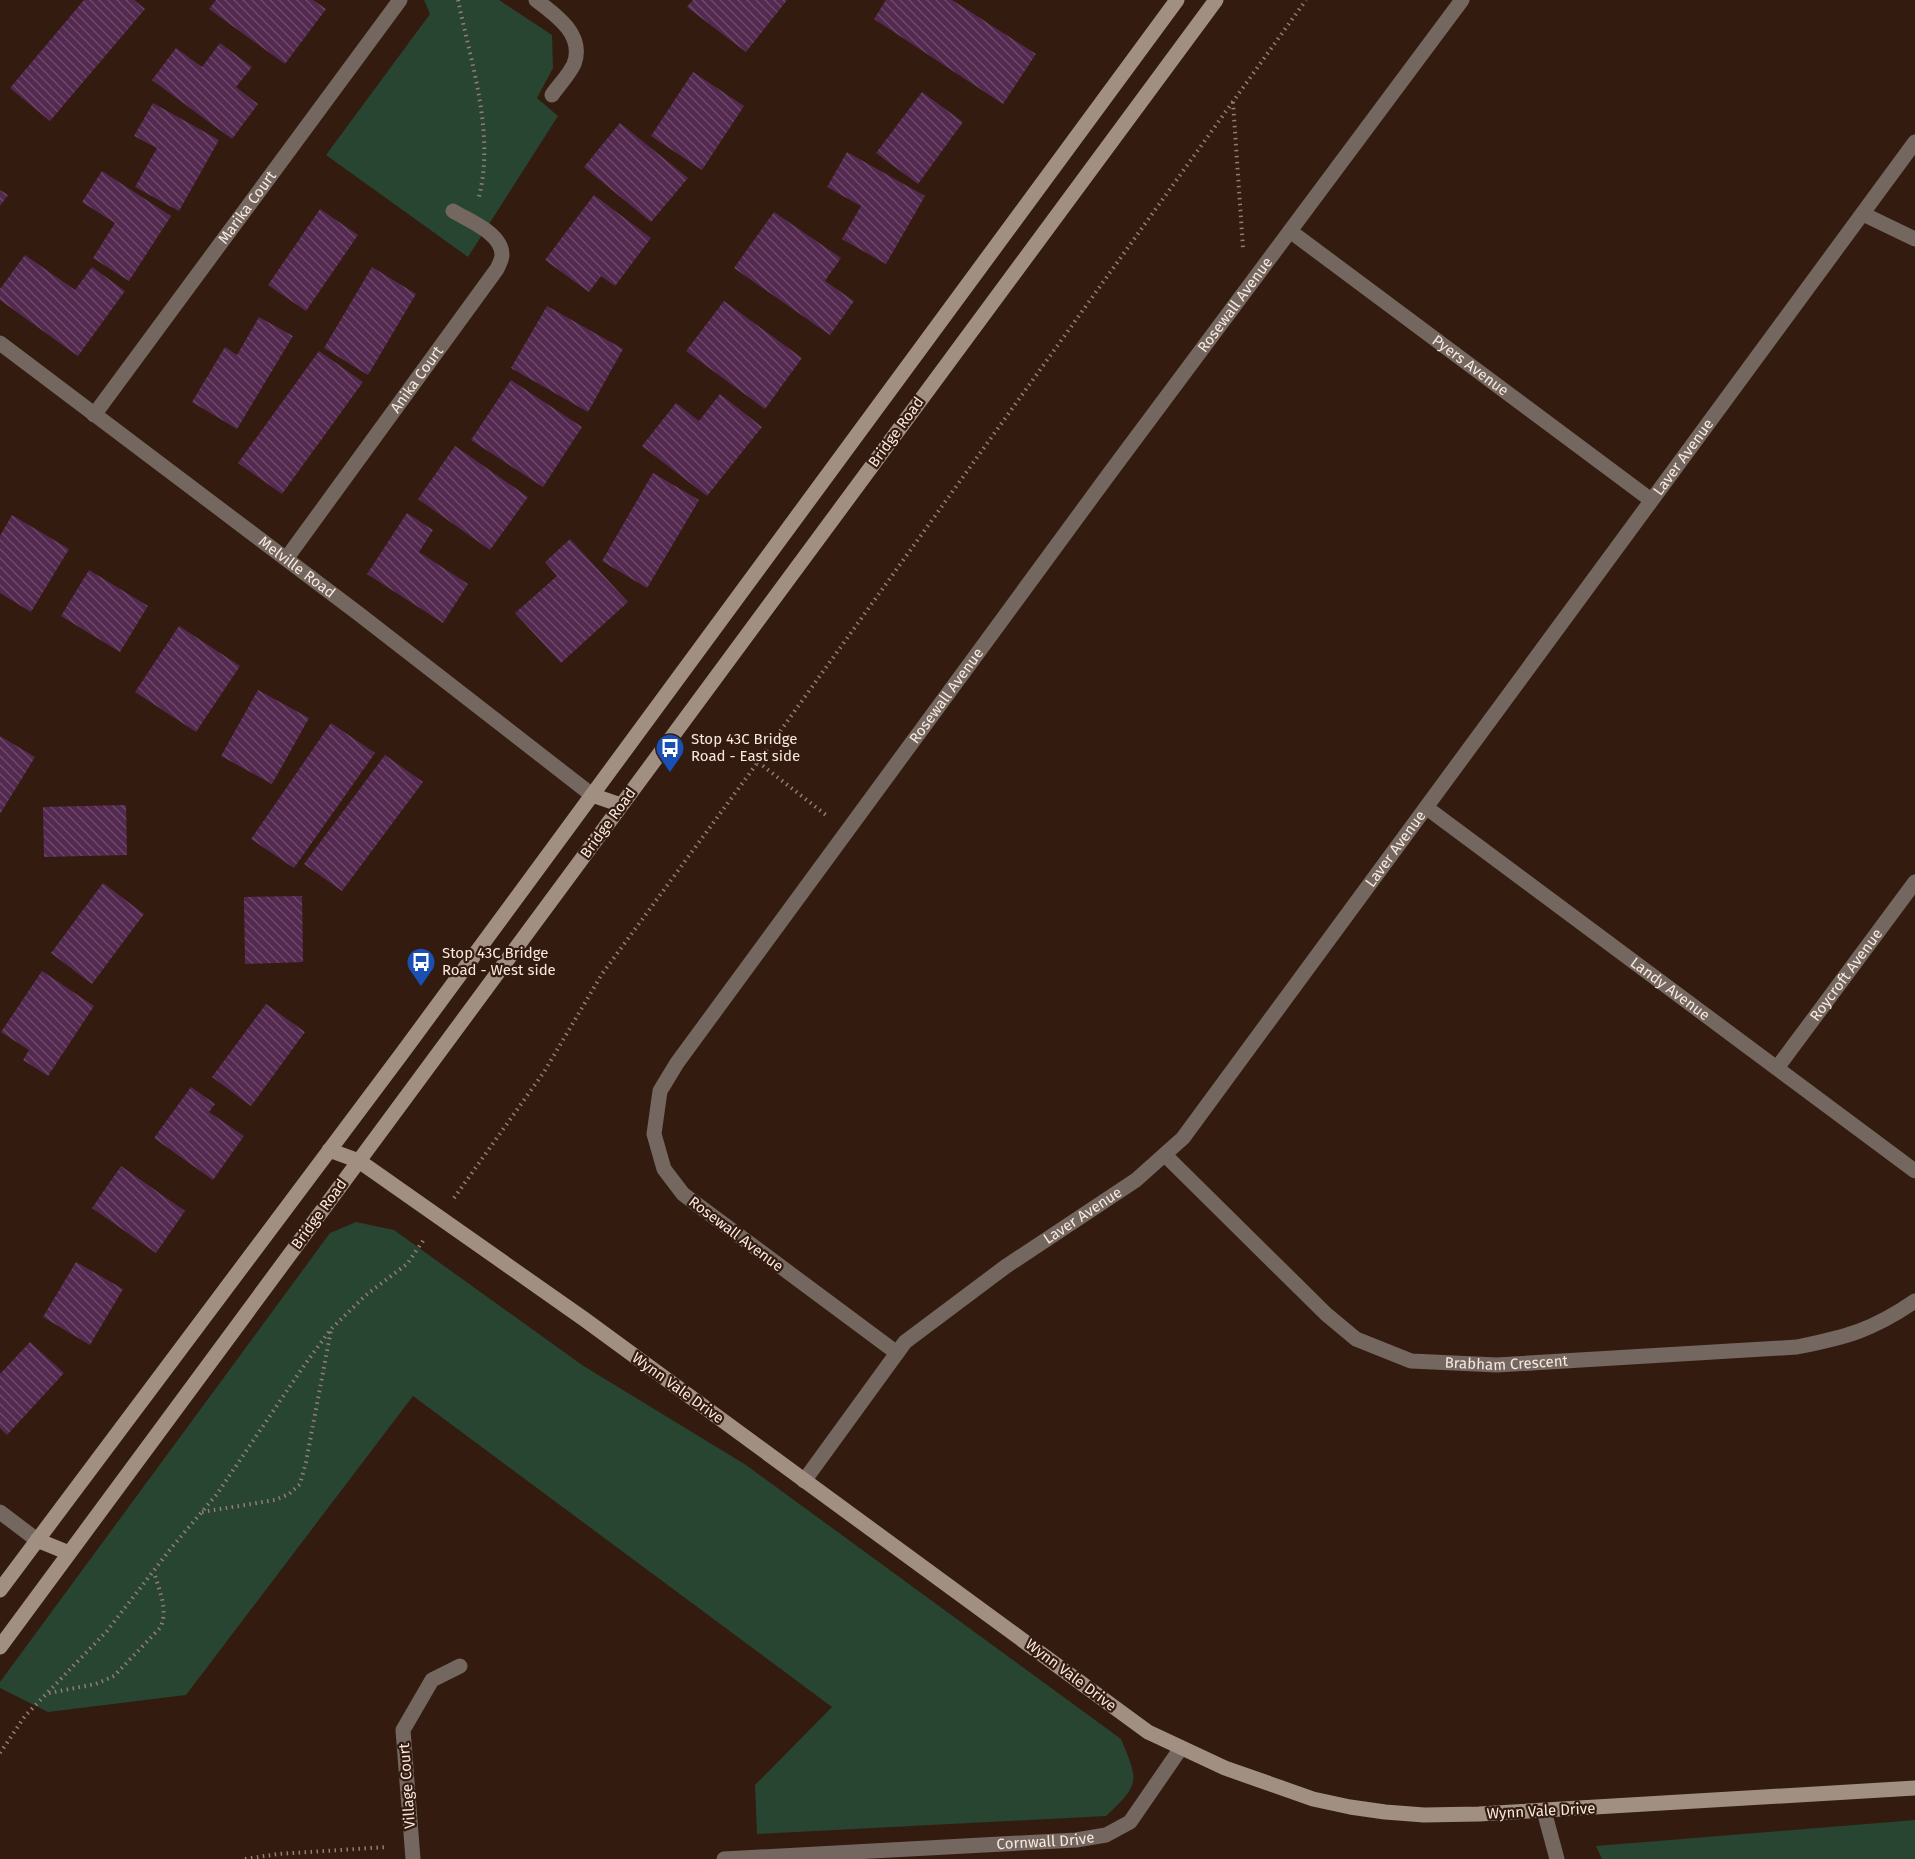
<svg xmlns="http://www.w3.org/2000/svg" width="1915" height="1859" viewBox="0 0 1915 1859" font-family="'Fira Sans',sans-serif">
	<style>
		.green { fill: #274530 }
		.building { fill: url(#building-back-hatch) }
		.lines { fill: none; stroke-linecap: round; stroke-linejoin: round }
		.path { stroke: #927e74; stroke-width: 4; stroke-dasharray: 1.5 4.5; stroke-linecap: butt }
		.minor { stroke: #736760; stroke-width: 15 }
		.tertiary { stroke: #736760; stroke-width: 15 }
		.secondary { stroke: #a18f82; stroke-width: 15 }
		.labels { text-anchor: middle; dominant-baseline: central; stroke-width: 4.5; stroke-linejoin: round; paint-order: stroke }
		.street-label { font-size: 15px; fill: #f9e8e0; stroke: #331b10 }
		.poi-label { font-size: 15px; fill: #f9e8e0; stroke: #331b10; text-anchor: start }
	</style>
	<defs>
		<pattern id="building-back-hatch" width="6" height="6" patternUnits="userSpaceOnUse" patternTransform="scale(1.5)"><rect width="6" height="6" fill="#532950"/><path d="M-1 5l2 2M0 0l6 6M5-1l2 2" fill="none" stroke="#6c4869"/></pattern>
	</defs>
	<rect width="100%" height="100%" fill="#331b10"/>
	<path class="green" d="M424,0H499L552,35L553,68L537,98L558,116L468,257L326,155L430,14Z
		M356,1222L394,1230L582,1365L746,1465L1121,1739C1139,1782 1140,1784 1106,1816L757,1834L755,1785L832,1707L413,1396L186,1695L48,1712L0,1688V1682L330,1233Z
		M1915,1820V1859H1602L1596,1846Z"/>
	<path class="building" d="M84,0H134L145,9L50,121L10,88Z
		M216,0H313L326,9L285,64L209,9Z
		M693,0H787L746,52L687,7Z
		M886,0H952L1036,54L1003,104L874,19Z
		M220,43L252,67L236,87L258,104L232,139L152,80L176,48L202,67Z
		M693,72L744,106L702,170L651,136Z
		M922,92L963,122L918,184L876,153Z
		M153,103L219,140L179,211L135,187L157,148L134,136Z
		M620,123L688,178L651,222L584,167Z
		M847,152L925,196L886,264L842,239L861,206L827,187Z
		M102,171L171,216L129,281L93,258L115,223L82,202Z
		M0,190L8,195L0,206Z
		M594,195L651,238L615,286L601,276L589,292L545,260Z
		M320,209L358,235L306,311L268,285Z
		M774,212L841,258L825,281L854,301L830,335L734,268Z
		M25,255L75,290L92,267L125,291L78,356L0,300V289Z
		M372,267L416,294L368,375L324,348Z
		M724,301L802,358L765,409L686,351Z
		M547,306L623,349L588,412L511,368Z
		M259,317L293,336L237,429L192,402L225,347L237,355Z
		M319,351L363,382L282,494L238,463Z
		M511,380L582,427L543,487L471,440Z
		M720,394L762,427L707,496L642,446L676,403L699,421Z
		M455,446L528,497L490,550L418,499Z
		M653,473L699,500L647,588L602,561Z
		M407,513L433,530L419,552L468,584L443,623L367,574Z
		M12,515L69,549L31,612L0,593V536Z
		M570,539L628,602L561,663L515,613L557,576L545,562Z
		M89,570L148,606L120,652L61,616Z
		M179,626L240,666L196,732L135,692Z
		M258,690L309,718L272,784L221,756Z
		M331,723L375,753L294,868L251,839Z
		M0,736L35,757L0,814Z
		M385,755L423,782L342,891L304,864Z
		M126,805L127,855L44,857L43,807Z
		M103,883L144,914L92,984L51,953Z
		M302,896L303,962L245,964L244,897Z
		M42,971L94,1006L48,1076L23,1060L29,1050L1,1032Z
		M266,1004L305,1032L251,1106L212,1077Z
		M191,1087L215,1104L209,1112L244,1136L213,1180L154,1138Z
		M121,1166L185,1211L156,1253L92,1208Z
		M76,1262L123,1289L90,1345L43,1317Z
		M30,1342L64,1373L7,1435L0,1428V1374Z"/>
	<g class="lines">
		<path class="path" d="M458,0C471,63 495,133 479,197
			M1233,102L1243,248
			M758,762L826,815
			M454,1198L544,1072L602,974L758,762L1306,0
			M202,1512L275,1500L289,1494L300,1484L306,1462L331,1330
			M49,1693L96,1684L114,1676L160,1628C169,1611 159,1590 154,1572
			M0,1753L25,1716L107,1631L172,1547L217,1494L303,1367L331,1329L366,1295L407,1264L425,1238
			M245,1859L278,1854L387,1847"/>
		<g class="minor">
			<path d="M536,0C556,15 585,35 574,64C569,75 558,86 552,95"/>
			<path d="M1863,214L1915,239"/>
			<path id="s1" d="M1290,231L1651,500"/>
			<path id="s2" d="M94,415L400,0"/>
			<path id="s3" d="M286,559L497,269C499,265 502,259 502,255C502,233 469,221 453,211"/>
			<path id="s4" d="M1427,808L1915,1171"/>
			<path id="s5" d="M1777,1068L1915,882"/>
			<path id="s6" d="M1165,1155L1326,1314L1356,1339L1411,1361L1497,1365L1797,1347C1847,1337 1873,1330 1915,1301"/>
			<path id="s7" d="M897,1353L683,1194L664,1169L654,1134L660,1091L677,1063L1109,474L1462,0"/>
			<path id="s8" d="M804,1481L905,1342L1005,1267L1136,1180L1183,1138L1915,142"/>
			<path d="M0,1512L37,1540"/>
			<path d="M1544,1811L1557,1859"/>
			<path d="M413,1859L403,1730L432,1680L460,1666"/>
			<path id="s9" d="M724,1859L1076,1840L1106,1835L1130,1822L1181,1748"/>
		</g>
		<path class="tertiary" id="s10" d="M0,343L359,614L592,795"/>
		<path class="secondary" d="M592,795L621,805
			M329,1150L359,1161L584,1319L1148,1732L1225,1768L1313,1799L1350,1807L1385,1812L1424,1815L1479,1814L1915,1788
			M37,1540L69,1553
			M0,1590L403,1052L1177,0
			M0,1647L1216,0"/>
	</g>
	<defs>
		<g id="bus-pin" transform="scale(1.5)"><path d="M0 17L-7.5 6A9.5 9.5 0 1 1 7.5 6Z" fill="#1a4fb4" stroke="#331b10"/><path d="M-5-6H5V4H4V6H2V4H-2V6H-4V4H-5ZM-3.5-4V0h7V-4ZM-3.5 1.2v1.5H-2V1.2ZM2 1.2v1.5H3.5V1.2Z" fill="#fff"/></g>
	</defs>
	<g fill-rule="evenodd">
		<use href="#bus-pin" x="670" y="748"/>
		<use href="#bus-pin" x="421" y="962"/>
	</g>
	<g class="labels">
		<g class="street-label">
			<text stroke="none"><textPath href="#s2" startOffset="258">Marika Court</textPath></text>
			<text stroke="none"><textPath href="#s7" startOffset="1352">Rosewall Avenue</textPath></text>
			<text stroke="none"><textPath href="#s1" startOffset="225">Pyers Avenue</textPath></text>
			<text stroke="none"><textPath href="#s3" startOffset="222">Anika Court</textPath></text>
			<text transform="translate(896 432) rotate(-54)">Bridge Road</text>
			<text stroke="none"><textPath href="#s8" startOffset="1362">Laver Avenue</textPath></text>
			<text stroke="none"><textPath href="#s10" startOffset="372">Melville Road</textPath></text>
			<text stroke="none"><textPath href="#s7" startOffset="866">Rosewall Avenue</textPath></text>
			<text transform="translate(608 823) rotate(-54)">Bridge Road</text>
			<text stroke="none"><textPath href="#s8" startOffset="876">Laver Avenue</textPath></text>
			<text stroke="none"><textPath href="#s5" startOffset="116">Roycroft Avenue</textPath></text>
			<text stroke="none"><textPath href="#s4" startOffset="303">Landy Avenue</textPath></text>
			<text transform="translate(319 1214) rotate(-54)">Bridge Road</text>
			<text stroke="none"><textPath href="#s8" startOffset="390">Laver Avenue</textPath></text>
			<text transform="translate(736 1234) rotate(37)">Rosewall Avenue</text>
			<text stroke="none"><textPath href="#s6" startOffset="420">Brabham Crescent</textPath></text>
			<text transform="translate(678 1388) rotate(36)">Wynn Vale Drive</text>
			<text transform="translate(1071 1675) rotate(37)">Wynn Vale Drive</text>
			<text transform="translate(407 1786) rotate(-94)">Village Court</text>
			<text transform="translate(1541 1811) rotate(-3)">Wynn Vale Drive</text>
			<text stroke="none"><textPath href="#s9" startOffset="322">Cornwall Drive</textPath></text>
		</g>
		<g class="poi-label">
			<text x="691" y="739">Stop 43C Bridge<tspan x="691" dy="17">Road - East side</tspan></text>
			<text x="442" y="953">Stop 43C Bridge<tspan x="442" dy="17">Road - West side</tspan></text>
		</g>
	</g>
</svg>
